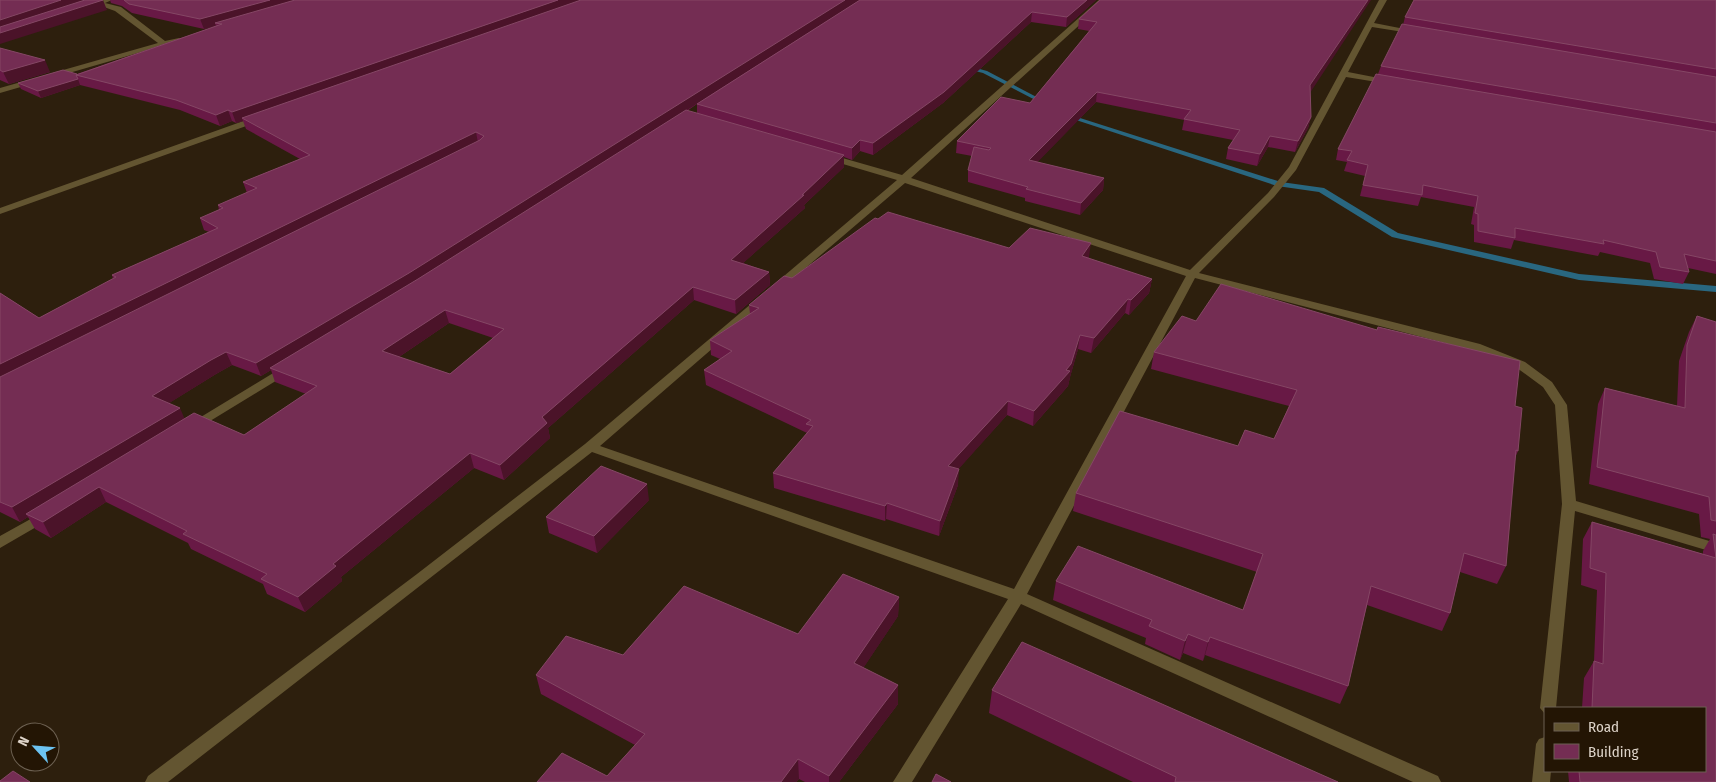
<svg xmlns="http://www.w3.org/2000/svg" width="1716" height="782" viewBox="0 0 1716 782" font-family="'Fira Sans Condensed',sans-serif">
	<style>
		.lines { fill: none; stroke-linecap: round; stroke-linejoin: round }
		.stream { fill: #296780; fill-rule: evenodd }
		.minor { fill: #635531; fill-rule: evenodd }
		.wall { fill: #681945; fill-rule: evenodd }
		.shaded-wall { fill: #4b1329 }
		.building { fill: #742d53; stroke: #854765; fill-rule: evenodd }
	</style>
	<rect width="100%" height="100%" fill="#2d1f0d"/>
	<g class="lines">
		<path class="stream" d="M965,65L987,71L1048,103L1043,104L983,73L963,68L962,67Z
			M1065,113H1069L1080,118L1281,182L1324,188L1398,233L1579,274L1716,286V292L1579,280L1392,237L1319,192L1277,186L1076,120L1065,115Z"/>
		<path class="minor" d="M100,0H112L105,3L121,7L165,41L179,38L183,40L0,93V88L158,43L115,11L93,3Z
			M1099,0H1107L911,178L1190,270L1268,193L1289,167L1379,0H1387L1374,23L1420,32L1416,34L1372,27L1348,72L1389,80L1393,82L1389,84L1346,77L1296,170L1274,197L1199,273L1480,344L1525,362L1552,382L1567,405L1576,501L1716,543V553L1575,511L1556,708H1545V714L1540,708L1562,504L1555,405L1543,387L1517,368L1472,350L1195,278L1027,594L1438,776L1441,782H1413L1021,604L912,782H893L1008,599L592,452L168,782H145L148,776L417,574L585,444L758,298H766L768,300L766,302L600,446L1014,589L1186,276L905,183L781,289H773L771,287L897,180L826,159V155H832L902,175Z
			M260,115L264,118L263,120L0,214V208Z
			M288,364L294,368L292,371L197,429L192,430L186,426Z
			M45,511L50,513L52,516L50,519L0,548V536Z
			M1545,737V771H1551L1550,782H1532L1536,744L1539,739Z"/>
	</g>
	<path class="wall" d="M110,0H1096L1066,27L1031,22L943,103L873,155L860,151L852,160L844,157V167L804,205L805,208L743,263L769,272L770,285L736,314L694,300L548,428L550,438L504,480L474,468L341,577L342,581L305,612L267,594L263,584L191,549L188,543L106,502L51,538L35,529L28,517L20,522L0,512V293L39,318L113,279L112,275L209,232L204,230L200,218L219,210L218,205L247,193L243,182L300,159L246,129L243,121L236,123L232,121L220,126L180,110L80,85L41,98L21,89L18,83L77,74L216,26L204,29L132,13L122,6L111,3ZM697,104V114L687,111ZM449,323L493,338L450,374L399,357ZM232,365L261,376L271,370L275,382L306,394L244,435L185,419L169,403L216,374Z
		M1100,0L1310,92L1311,117L1308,128L1295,152L1268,147L1257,166L1226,159L1228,148L1233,140L1182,130L1184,120L1096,102L1037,162L1104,178L1103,190L1080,215L1025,201V198L968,182V170L972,156L956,153L957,141L1030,103L1089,31L1078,29L1079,19Z
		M1716,0V274L1688,268L1689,272L1683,284L1654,279L1650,263L1600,252L1598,256L1514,240L1511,249L1474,242V225L1471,224L1474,207L1421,197L1418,206L1360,196L1365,176L1344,171L1347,162L1336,160L1338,149L1378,74L1381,66L1403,25L1405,17Z
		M0,48L50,72L9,84L0,80Z
		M1009,248L1089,257L1088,259L1152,279L1149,293L1129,315L1125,313L1091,353L1078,349L1070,377L1068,386L1033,426L1007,415L958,469V485L939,536L886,519L885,521L774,488L773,473L807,433L706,385L704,370L720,359L711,355L710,340L750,314L749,305L792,278Z
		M1697,316L1716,322V782H1569L1568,771H1705V708H1582L1584,678L1594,661L1597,590L1581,585L1583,539L1592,522L1703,554V551L1710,539L1701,537L1699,514L1589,484L1598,404L1605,388L1677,406L1679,361L1689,332Z
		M1196,321L1515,406L1518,451L1515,458L1506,566L1497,584L1460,572L1450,613L1442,631L1367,605L1348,686L1340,704L1205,655L1203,661L1183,653L1180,660L1145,644L1146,638L1053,600L1056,581L1243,610L1257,572L1073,511L1076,493L1238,446L1274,439L1289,406L1151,369L1154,352Z
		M649,500L597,553L549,533L546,517Z
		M899,597L898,616L863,668L898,685V704L839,782H805L799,779L796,782H537L607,776L635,745L541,694L536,675L623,655L798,634Z
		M992,690L1338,782H1133L989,713Z"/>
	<path class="shaded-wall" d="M61,0H94L0,31V20Z
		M103,0L107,10L0,44V33Z
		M270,0H306L215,23L216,26L204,29L200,19Z
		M558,0H587L242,118L243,121L236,123L232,112Z
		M845,0H860L412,285L270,368L271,370L261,376L256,363Z
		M1087,0H1096L1066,27L1067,17Z
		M1368,0H1371L1308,96L1310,85Z
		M1032,12L1031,22L943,103L873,155V143Z
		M45,60L50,72L9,84L3,72Z
		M78,79L80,85L41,98L38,91Z
		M1097,92L1096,102L1028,172L1029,160Z
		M228,110L232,121L220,126L216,115Z
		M1311,117L1308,128L1295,152L1298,141Z
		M476,132L478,143L0,381V364Z
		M1270,136L1268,147L1257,166L1260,154Z
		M860,140V151L852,160V148Z
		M844,155V167L804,205L805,208L732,273L731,260Z
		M1104,178L1103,190L1080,215L1081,203Z
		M1091,243L1089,257L1080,270L1082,256Z
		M769,272L770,285L736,314L735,300Z
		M1152,279L1149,293L1129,315L1131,300Z
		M693,287L694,300L548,428L550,438L504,480L500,465L542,417Z
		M1128,299L1125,313L1091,353L1094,338Z
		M445,310L449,323L387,365L382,351Z
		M1080,335L1078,349L1070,377L1068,386L1033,426L1034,411L1066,370Z
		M226,352L232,365L216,374L158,410L152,396L211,360Z
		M1008,401L1007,415L948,481V466Z
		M180,408L186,422L26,514L28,517L20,522L12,507Z
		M470,453L474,468L341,577L342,581L305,612L298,597L333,564Z
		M959,469L958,485L939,536L940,521Z
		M647,484L649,500L597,553L594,536Z
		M99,487L106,502L51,538L43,522Z
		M887,503L886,519L885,521V506Z
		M899,597L898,616L854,682V663Z
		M1188,634L1183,653L1180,660L1185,641Z
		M1210,637L1205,655L1203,661L1208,642Z
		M898,685V704L839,782H829V776Z
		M798,759L799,779L796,782H781Z"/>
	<path class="building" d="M0,0H61L0,20Z
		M85,0H103L0,33V27Z
		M124,0H270L200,19L129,4Z
		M295,0H558L232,112L228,110L216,115L176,100L76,75L222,24L215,23Z
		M581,0H845L409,273L256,363L226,352L211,360L152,396L180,408L12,507L0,502V377L480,140L484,136L476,132L0,364V293L39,318L116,277L112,275L218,228L200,218L223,208L218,205L257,188L243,182L310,155L242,118Z
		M860,0H1087L1067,17L1032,12L944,92L873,143L860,140L852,148L697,104Z
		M1100,0H1368L1310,85L1311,117L1298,141L1270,136L1260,154L1228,148L1240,130L1184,119L1191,110L1097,92L1029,160L1104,178L1081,203L1026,189L1028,187L968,170L974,147L989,150L991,148L957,141L1001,97L1030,103L1097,22L1079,19Z
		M1414,0H1716V69L1405,17Z
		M1402,24L1716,77V123L1381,66Z
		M0,48L45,60L3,72L0,70Z
		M63,70L77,74L76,75L78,79L38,91L18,83Z
		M1376,74L1716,132V261L1684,254L1689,272L1660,267L1656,252L1603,240L1604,244L1515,228V238L1478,231V214L1475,213L1478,196L1423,185L1422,195L1363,185L1368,165L1347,160L1352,151L1338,149Z
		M686,110L844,155L802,195H804L731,260L769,272L735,300L693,287L542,417L547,423L500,465L470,453L333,564L336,566L298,597L261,579L267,574L183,534L187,531L99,487L43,522L26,514L194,413L244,435L317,386L270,368L418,279ZM445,310L504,329L450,374L382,351Z
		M888,212L1009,248L1030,228L1091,243L1082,256L1152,279L1131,300L1128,299L1094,338L1080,335L1071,364L1066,370L1070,371L1034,411L1008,401L948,466L959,469L940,521L887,503L885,506L773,473L813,426L806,424L811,420L704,370L732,351L710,340L759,308L749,305L784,276L792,278L875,218L878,219Z
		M1221,284L1377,330L1378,327L1520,361L1515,406L1522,408L1518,451L1516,450L1506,566L1464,553L1450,613L1371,586L1348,686L1210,637L1208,642L1188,634L1185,641L1149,626L1152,620L1056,581L1078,546L1243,610L1263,554L1076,493L1120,411L1238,446L1245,430L1274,439L1297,390L1154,352L1182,316L1196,321Z
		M1697,316L1716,322V521L1711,520L1709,497L1597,467L1605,388L1685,408L1687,345Z
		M601,466L647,484L594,536L546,517Z
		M1592,522L1716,558L1713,534L1716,535V782H1580L1579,771H1705V708H1592L1594,661L1603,664L1606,573L1590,568Z
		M843,574L899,597L854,663L898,685L829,776L798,759L781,782H537L562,753L607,776L645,734L536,675L566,636L623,655L684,586L798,634Z
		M1022,642L1338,782H1175L1176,777L992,690Z
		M13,771L30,782H0V781Z
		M936,774L951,782H932Z"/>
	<rect x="1544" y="707" width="162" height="65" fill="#231504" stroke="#6d6152"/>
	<rect x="1554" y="723" width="25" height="8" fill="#635531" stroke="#6d6152"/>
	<text x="1588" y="732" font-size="15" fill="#ddd3c8">Road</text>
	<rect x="1554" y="744" width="25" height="15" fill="#742d53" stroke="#6d6152"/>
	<text x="1588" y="757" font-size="15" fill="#ddd3c8">Building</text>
	<g transform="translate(35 747) rotate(296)"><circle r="24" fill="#231504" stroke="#6d6152"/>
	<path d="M0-4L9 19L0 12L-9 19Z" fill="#6cc3f2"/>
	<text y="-8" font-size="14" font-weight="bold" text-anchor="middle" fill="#ddd3c8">N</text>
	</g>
</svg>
